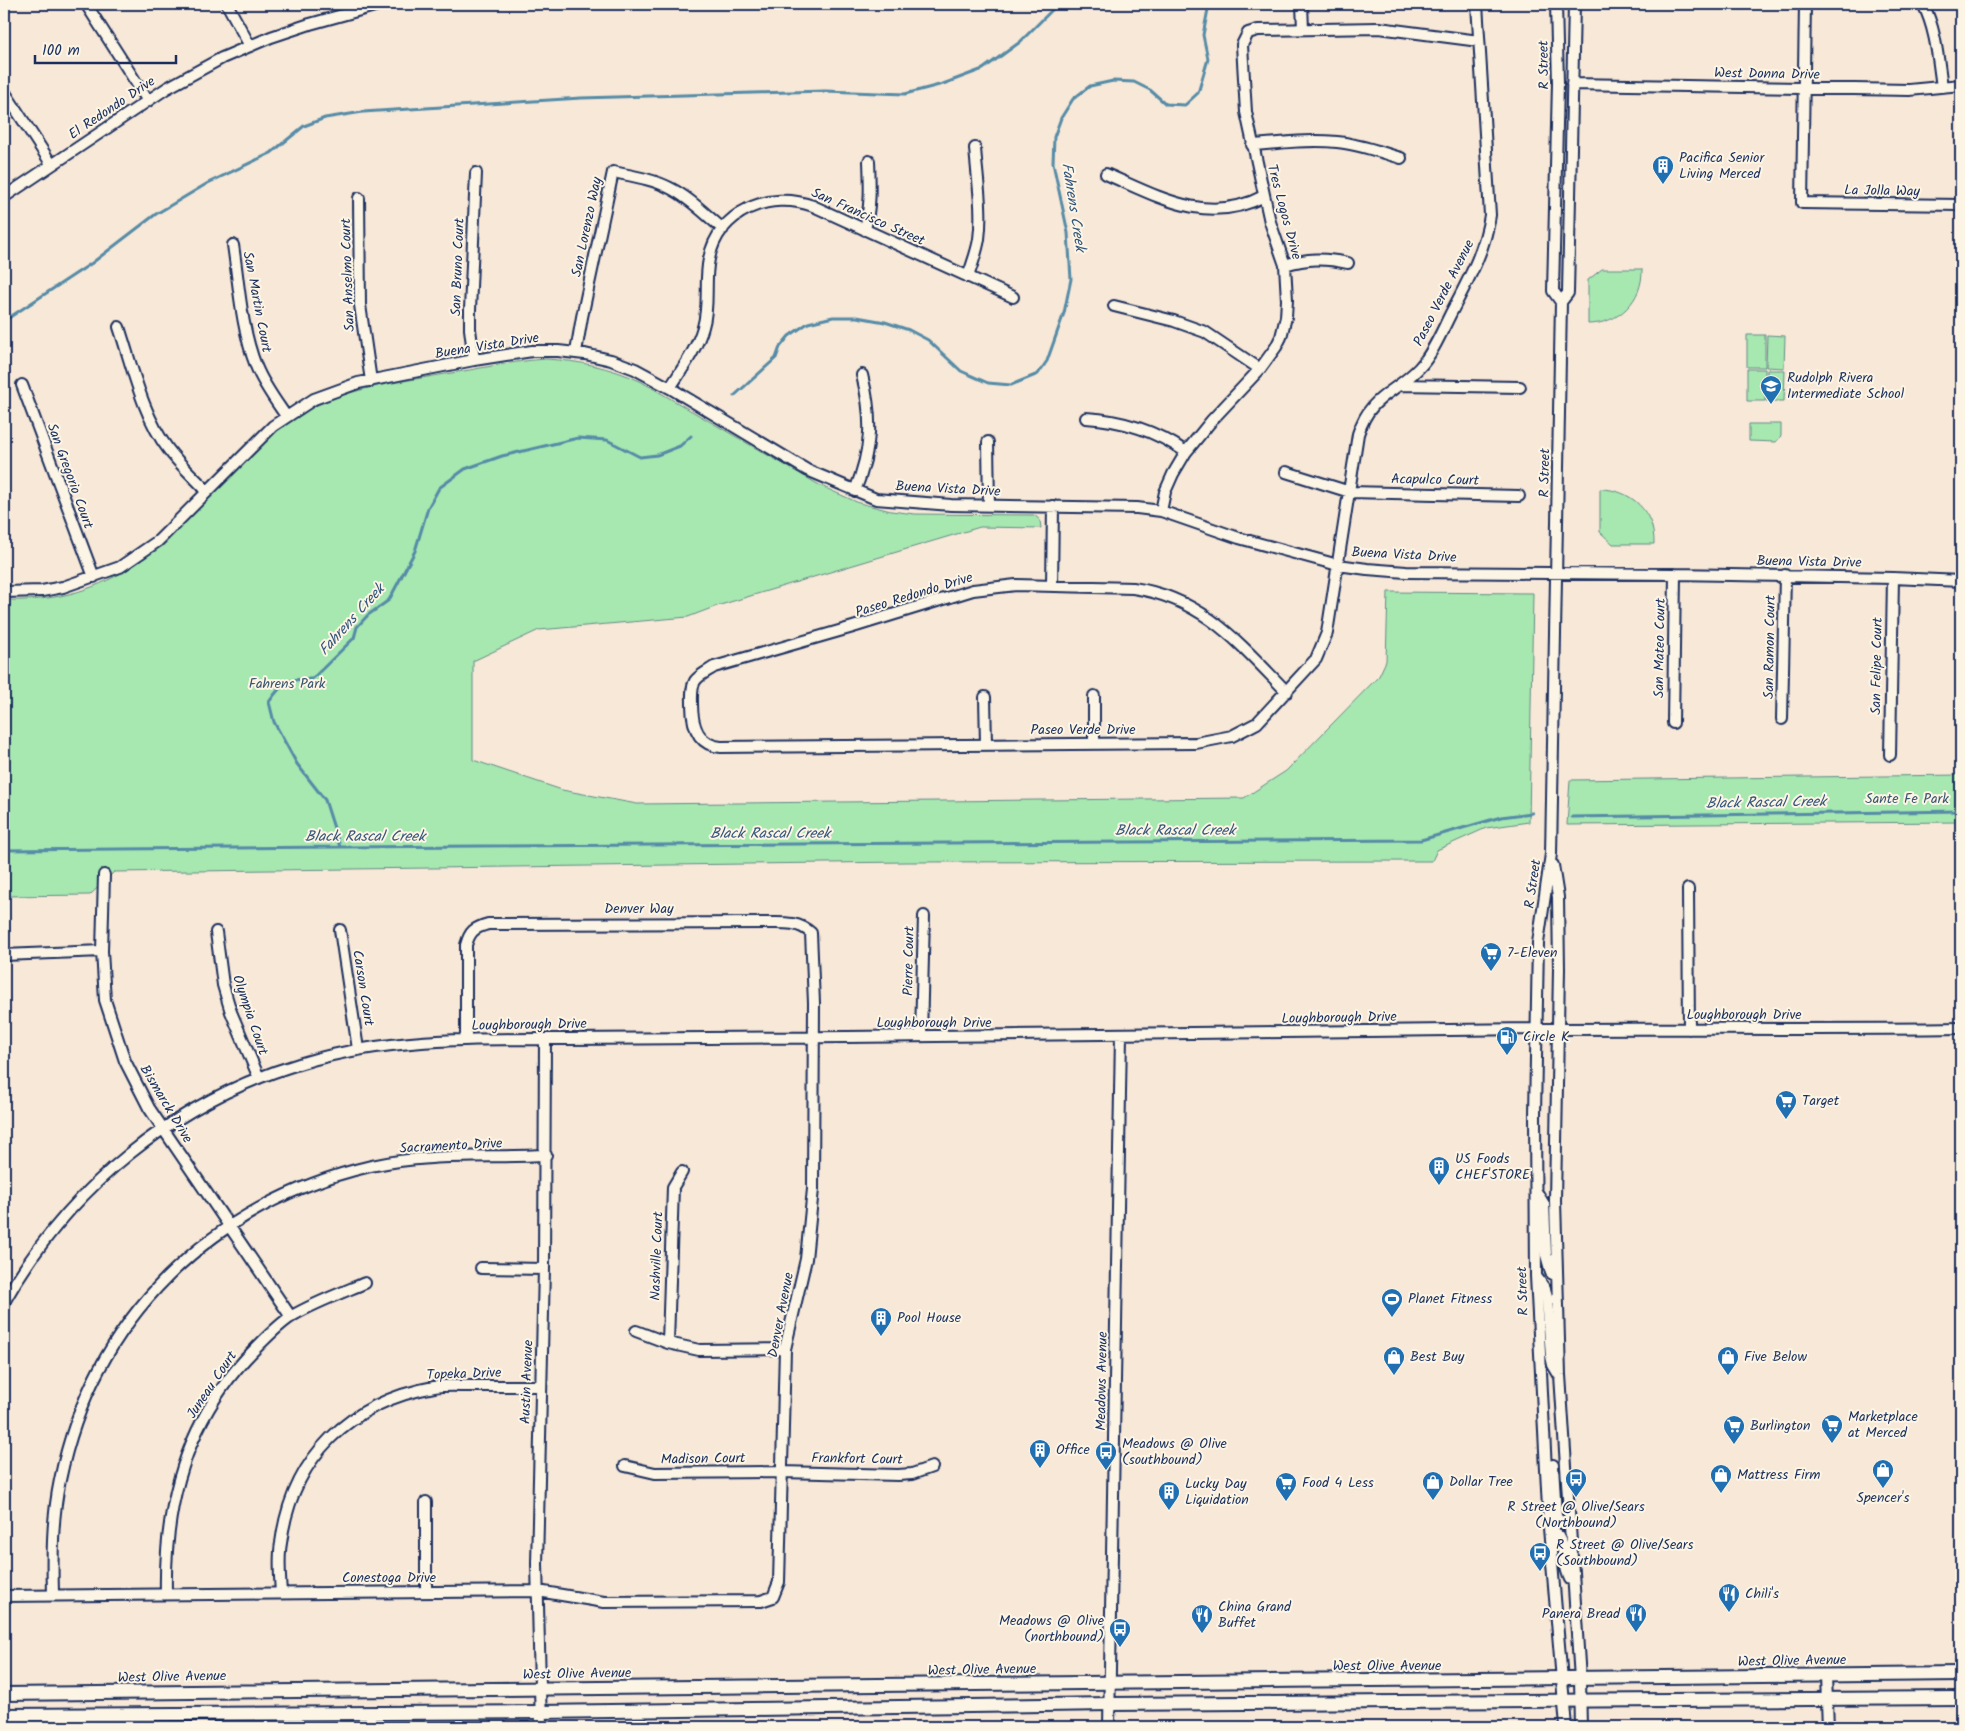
<svg xmlns="http://www.w3.org/2000/svg" width="1965" height="1731" viewBox="0 0 1965 1731" font-family="Kalam,sans-serif">
	<style>
		.green { fill: #a7e7b0; stroke: #618b87 }
		.lines { fill: none; stroke-linecap: round; stroke-linejoin: round }
		.stream { stroke: #548ba7; stroke-width: 3 }
		.minor-casing { stroke: #1b2f5e; stroke-width: 14 }
		.major-casing { stroke: #1b2f5e; stroke-width: 16 }
		.minor { stroke: #fcf5e5; stroke-width: 10 }
		.major { stroke: #fcf5e5; stroke-width: 12 }
		.labels { text-anchor: middle; dominant-baseline: central; stroke-width: 4; stroke-linejoin: round; paint-order: stroke }
		.street-label { font-size: 14px; fill: #1b2f5e; stroke: #fcf5e5 }
		.poi-label { font-size: 14px; fill: #1b2f5e; stroke: #fcf5e5; text-anchor: start }
		.park-label { font-size: 14px; fill: #37546e; stroke: #fcf5e5 }
		.water-label { font-size: 15px; font-style: italic; fill: #33557c; stroke: #fcf5e5 }
	</style>
	<rect width="100%" height="100%" fill="#f8e8d7"/>
	<filter id="ink" filterUnits="userSpaceOnUse"><feTurbulence type="fractalNoise" baseFrequency=".02" numOctaves="2"/><feDisplacementMap in="SourceGraphic" scale="10" xChannelSelector="R" yChannelSelector="G"/><feConvolveMatrix kernelMatrix="1 2 1 2 8 2 1 2 1" color-interpolation-filters="sRGB"/></filter>
	<g filter="url(#ink)">
		<path class="green" d="M1602,269H1642C1643,300 1619,324 1588,324V280Z
			M1747,335H1765V367H1747Z
			M1767,335L1785,336L1784,368L1766,367Z
			M546,359C580,361 609,367 640,381L821,486L859,503L891,511L915,514L1034,515L1040,520L1041,528L980,527L717,606L688,617L539,630L473,661V760L562,790L637,804L1244,798L1286,771L1379,676L1386,661L1388,592L1533,593L1529,822L1486,828L1437,850L1432,861L906,862L114,872L90,895L4,896V600C116,604 164,544 236,471C255,451 274,431 297,416C342,388 395,383 445,374C479,369 512,361 546,359Z
			M1747,369H1765V401H1747Z
			M1767,370H1785L1784,401H1766Z
			M1749,424H1781V436L1776,442L1749,441Z
			M1600,489C1631,489 1655,512 1654,544H1613L1600,532Z
			M1961,775V822L1567,825L1570,780Z"/>
		<g class="lines">
			<path class="stream" d="M4,321L92,263L156,214L208,183L271,153L304,126L325,118L363,112L581,98L825,91L905,94L943,84L983,69L1020,42L1058,4
				M734,396L776,358L780,347L789,336L808,323L833,317H857L885,322L909,330L928,340L961,371L988,383L1011,385L1038,374L1047,361L1064,313L1071,279L1068,233L1053,163L1054,137L1061,118L1073,99L1090,86L1113,81L1134,82L1150,90L1166,104L1185,105L1198,93L1208,59L1203,35L1209,4
				M1572,817L1961,811
				M340,847L325,800L297,764L274,722L269,702C283,682 287,678 312,679L354,638L357,627L368,615L389,600L415,551L428,508L439,488L465,469L502,456L578,438L607,440L640,457L657,455L680,446L691,436
				M4,850L340,847L1421,840L1501,817L1532,813"/>
			<g class="minor-casing">
				<path id="minor" d="M86,4L148,101
					M227,4L250,46
					M1302,4L1303,29
					M1556,4L1558,83L1553,291L1561,302
					M1805,4L1802,203L1961,205
					M1923,4C1936,29 1938,59 1942,87
					M1572,84L1909,90L1961,85
					M4,91L52,165
					M1252,145C1281,143 1309,139 1337,142C1359,144 1380,152 1401,158
					M1106,174C1159,197 1208,226 1264,196
					M4,197L167,88L222,58L271,37L310,24L382,4
					M359,198L360,305L371,381
					M865,230C871,203 870,188 869,161
					M233,245C239,284 241,328 256,366C263,384 275,400 286,416
					M1285,265C1307,258 1325,258 1348,263
					M968,277C972,264 977,252 979,239C983,210 977,177 975,148
					M1114,306L1174,321L1205,332L1260,369
					M119,327C132,366 143,416 168,449C179,464 194,477 207,491
					M576,352L582,317L613,172C632,176 653,179 670,188C690,198 706,215 723,229
					M474,360L470,329V310L476,173
					M22,385L94,577
					M1400,385L1520,387
					M670,388C682,369 697,349 703,327C710,305 704,282 709,259C718,211 770,190 813,206L1013,297
					M1086,418C1123,420 1156,431 1186,452
					M988,442L989,506
					M1286,472L1350,492L1519,496
					M855,491C872,448 873,419 862,375
					M1161,511L1165,492L1173,474L1186,452L1212,420L1260,369L1276,347L1281,337L1286,317L1287,300L1285,265L1270,222L1246,112L1242,45L1248,33L1258,30L1379,28L1479,41
					M1052,586L1053,506
					M4,592L42,591L63,587L120,567L158,541L273,426L314,399L358,383L474,360L532,351H558L585,354L611,360L635,369L670,388L807,470L876,499L951,505L1137,508L1161,511L1239,538L1338,565L1367,569L1406,572L1675,574L1893,578L1961,581
					M1287,692C1240,644 1203,598 1133,588L1016,585L973,590L853,627L714,667C708,671 699,675 695,681C691,688 692,696 692,704C692,724 697,745 721,747L1196,743L1232,736L1257,723L1316,659L1327,633L1358,434C1371,394 1393,395 1419,368C1432,355 1442,331 1450,315C1467,282 1485,251 1490,215L1477,4
					M1094,696V743
					M985,697L986,744
					M1782,719L1785,575
					M1673,723L1675,574
					M1890,755L1893,578
					M1553,865L1558,897L1559,969L1555,1201L1560,1375L1580,1679L1581,1727
					M104,875L102,951L105,1000L125,1061L149,1108L291,1317
					M1688,889L1689,1029
					M340,930L358,1049
					M216,932L223,985L231,1012L259,1078
					M4,955L102,951
					M921,1036L924,916
					M1536,1191L1544,1204L1546,1255L1551,1273L1557,1276
					M481,1268L544,1269
					M1536,1276L1545,1289L1547,1296L1551,1356L1553,1365L1559,1375
					M4,1302C68,1188 176,1100 302,1063C389,1037 478,1039 568,1039C661,1038 754,1038 847,1037C1077,1035 1308,1031 1538,1029C1679,1028 1820,1030 1961,1028
					M636,1331L668,1343L699,1350L785,1349
					M668,1343L673,1187L682,1172
					M1553,1465L1556,1515L1560,1522L1570,1525
					M625,1466L655,1473L782,1472L898,1475L912,1474L932,1467
					M426,1502V1592
					M1549,1528C1567,1536 1561,1563 1570,1579
					M166,1593C164,1501 188,1416 255,1349C266,1338 278,1325 292,1316C314,1303 341,1293 365,1283
					M281,1593C280,1576 278,1560 281,1543C292,1457 350,1402 434,1387C445,1385 457,1386 468,1386C492,1386 517,1386 541,1386
					M53,1594C52,1556 52,1518 60,1480C93,1319 211,1203 371,1166C428,1153 488,1158 546,1155
					M4,1596L538,1591L604,1602L761,1601L773,1597L779,1582L785,1349L806,1259L813,1189L814,1003L811,933C798,921 782,923 765,923L488,924C474,928 470,931 466,945V1040
					M1826,1676L1828,1727
					M541,1727L537,1564L544,1269L545,1039
					M1109,1727L1121,1035
					M1566,1727L1549,1528L1536,1276L1535,1115L1538,943L1551,854L1561,302L1568,293L1574,4"/>
			</g>
			<g class="major-casing">
				<path id="major" d="M4,1694L1961,1674
					M4,1715L540,1712L1110,1704L1961,1698"/>
			</g>
			<use href="#minor" class="minor"/>
			<use href="#major" class="major"/>
		</g>
	</g>
	<defs>
		<g id="building-pin" transform="scale(1.125)"><path d="M0 17L-7.5 6A9.5 9.5 0 1 1 7.5 6Z" fill="#1f6fb2" stroke="#fcf5e5"/><path d="M-4-6H4V6H1V3H-1V6H-4ZM-2.5-4.3h1.7v1.8h-1.7ZM.8-4.3h1.7v1.8H.8ZM-2.5-1h1.7V.8h-1.7ZM.8-1h1.7V.8H.8Z" fill="#fff"/></g>
		<g id="school-pin" transform="scale(1.125)"><path d="M0 17L-7.5 6A9.5 9.5 0 1 1 7.5 6Z" fill="#1f6fb2" stroke="#fcf5e5"/><path d="M0-5L7-2L0 1L-7-2ZM-4 1L0 2.5L4 1V4Q0 6-4 4Z" fill="#fff"/></g>
		<g id="supermarket-pin" transform="scale(1.125)"><path d="M0 17L-7.5 6A9.5 9.5 0 1 1 7.5 6Z" fill="#1f6fb2" stroke="#fcf5e5"/><path d="M-6-5.5h2.5l.6 2H6L4.5 2H-2.5L-4.4-4H-6ZM-1.5 3.2a1.3 1.3 0 1 0 .1 0ZM3 3.2a1.3 1.3 0 1 0 .1 0Z" fill="#fff"/></g>
		<g id="fuel-pin" transform="scale(1.125)"><path d="M0 17L-7.5 6A9.5 9.5 0 1 1 7.5 6Z" fill="#1f6fb2" stroke="#fcf5e5"/><path d="M-5.5-6h7V0h2V4h1.3V-2.5L3-4.5l.8-.8L6-3V5H2.5V1h-1V6h-7ZM-4.2-4.7v3.2H.2V-4.7Z" fill="#fff"/></g>
		<g id="stadium-pin" transform="scale(1.125)"><path d="M0 17L-7.5 6A9.5 9.5 0 1 1 7.5 6Z" fill="#1f6fb2" stroke="#fcf5e5"/><path d="M0-5a6.5 5 0 1 0 0 10a6.5 5 0 1 0 0-10ZM-3.5-1.8h7v3.6h-7Z" fill="#fff"/></g>
		<g id="shop-pin" transform="scale(1.125)"><path d="M0 17L-7.5 6A9.5 9.5 0 1 1 7.5 6Z" fill="#1f6fb2" stroke="#fcf5e5"/><path d="M-5-2.5h2.3a2.7 3.5 0 0 1 5.4 0H5L5.5 6h-11ZM-1.5-2.5h3a1.5 2.3 0 0 0-3 0Z" fill="#fff"/></g>
		<g id="bus-pin" transform="scale(1.125)"><path d="M0 17L-7.5 6A9.5 9.5 0 1 1 7.5 6Z" fill="#1f6fb2" stroke="#fcf5e5"/><path d="M-5-6H5V4H4V6H2V4H-2V6H-4V4H-5ZM-3.5-4V0h7V-4ZM-3.5 1.2v1.5H-2V1.2ZM2 1.2v1.5H3.5V1.2Z" fill="#fff"/></g>
		<g id="restaurant-pin" transform="scale(1.125)"><path d="M0 17L-7.5 6A9.5 9.5 0 1 1 7.5 6Z" fill="#1f6fb2" stroke="#fcf5e5"/><path d="M-5-6h1v4h1v-4h1v4h1v-4h1v5L-1.5 .5V6h-2V.5L-5-1ZM5-6V6H3V1.5H1.5Q1.5-4 5-6Z" fill="#fff"/></g>
	</defs>
	<g fill-rule="evenodd">
		<use href="#building-pin" x="1663" y="166"/>
		<use href="#school-pin" x="1771" y="386"/>
		<use href="#supermarket-pin" x="1491" y="953"/>
		<use href="#fuel-pin" x="1507" y="1037"/>
		<use href="#supermarket-pin" x="1786" y="1101"/>
		<use href="#building-pin" x="1439" y="1167"/>
		<use href="#stadium-pin" x="1392" y="1299"/>
		<use href="#building-pin" x="881" y="1318"/>
		<use href="#shop-pin" x="1394" y="1357"/>
		<use href="#shop-pin" x="1728" y="1357"/>
		<use href="#supermarket-pin" x="1832" y="1425"/>
		<use href="#supermarket-pin" x="1734" y="1426"/>
		<use href="#building-pin" x="1040" y="1450"/>
		<use href="#bus-pin" x="1106" y="1452"/>
		<use href="#shop-pin" x="1883" y="1470"/>
		<use href="#shop-pin" x="1721" y="1475"/>
		<use href="#bus-pin" x="1576" y="1479"/>
		<use href="#shop-pin" x="1433" y="1482"/>
		<use href="#supermarket-pin" x="1286" y="1483"/>
		<use href="#building-pin" x="1169" y="1492"/>
		<use href="#bus-pin" x="1540" y="1553"/>
		<use href="#restaurant-pin" x="1729" y="1594"/>
		<use href="#restaurant-pin" x="1636" y="1614"/>
		<use href="#restaurant-pin" x="1202" y="1615"/>
		<use href="#bus-pin" x="1120" y="1629"/>
	</g>
	<g class="labels">
		<g class="street-label">
			<text transform="translate(1544 65) rotate(-91)">R Street</text>
			<text transform="translate(1767 74) rotate(1)">West Donna Drive</text>
			<text transform="translate(112 108) rotate(-34)">El Redondo Drive</text>
			<text transform="translate(1882 191) rotate(1)">La Jolla Way</text>
			<text transform="translate(1284 212) rotate(75)">Tres Logos Drive</text>
			<text transform="translate(868 217) rotate(24)">San Francisco Street</text>
			<text transform="translate(587 227) rotate(-78)">San Lorenzo Way</text>
			<text transform="translate(458 267) rotate(-88)">San Bruno Court</text>
			<text transform="translate(348 275) rotate(-92)">San Anselmo Court</text>
			<text transform="translate(1444 293) rotate(-63)">Paseo Verde Avenue</text>
			<text transform="translate(257 302) rotate(79)">San Martin Court</text>
			<text transform="translate(487 346) rotate(-9)">Buena Vista Drive</text>
			<text transform="translate(1545 473) rotate(-89)">R Street</text>
			<text transform="translate(70 476) rotate(70)">San Gregorio Court</text>
			<text transform="translate(1435 480) rotate(1)">Acapulco Court</text>
			<text transform="translate(948 489) rotate(3)">Buena Vista Drive</text>
			<text transform="translate(1404 555) rotate(3)">Buena Vista Drive</text>
			<text transform="translate(1809 562) rotate(1)">Buena Vista Drive</text>
			<text transform="translate(914 595) rotate(-17)">Paseo Redondo Drive</text>
			<text transform="translate(1770 647) rotate(-89)">San Ramon Court</text>
			<text transform="translate(1660 648) rotate(-89)">San Mateo Court</text>
			<text transform="translate(1877 666) rotate(-89)">San Felipe Court</text>
			<text x="1083" y="730">Paseo Verde Drive</text>
			<text transform="translate(1533 884) rotate(-82)">R Street</text>
			<text x="639" y="909">Denver Way</text>
			<text transform="translate(909 961) rotate(-89)">Pierre Court</text>
			<text transform="translate(363 988) rotate(81)">Carson Court</text>
			<text transform="translate(250 1015) rotate(71)">Olympia Court</text>
			<text x="1744" y="1015">Loughborough Drive</text>
			<text transform="translate(1339 1018) rotate(-1)">Loughborough Drive</text>
			<text x="934" y="1023">Loughborough Drive</text>
			<text transform="translate(529 1025) rotate(-1)">Loughborough Drive</text>
			<text transform="translate(166 1104) rotate(59)">Bismarck Drive</text>
			<text transform="translate(451 1146) rotate(-3)">Sacramento Drive</text>
			<text transform="translate(657 1256) rotate(-88)">Nashville Court</text>
			<text transform="translate(1523 1291) rotate(-92)">R Street</text>
			<text transform="translate(781 1315) rotate(-79)">Denver Avenue</text>
			<text transform="translate(464 1374) rotate(-2)">Topeka Drive</text>
			<text transform="translate(1102 1381) rotate(-89)">Meadows Avenue</text>
			<text transform="translate(527 1382) rotate(-88)">Austin Avenue</text>
			<text transform="translate(212 1385) rotate(-56)">Juneau Court</text>
			<text transform="translate(703 1459) rotate(-1)">Madison Court</text>
			<text transform="translate(857 1459) rotate(1)">Frankfort Court</text>
			<text x="389" y="1578">Conestoga Drive</text>
			<text transform="translate(1792 1661) rotate(-1)">West Olive Avenue</text>
			<text x="1387" y="1666">West Olive Avenue</text>
			<text transform="translate(982 1670) rotate(-1)">West Olive Avenue</text>
			<text transform="translate(577 1674) rotate(-1)">West Olive Avenue</text>
			<text transform="translate(172 1677) rotate(-1)">West Olive Avenue</text>
		</g>
		<g class="poi-label">
			<text x="1679" y="158">Pacifica Senior<tspan x="1679" dy="16">Living Merced</tspan></text>
			<text x="1787" y="378">Rudolph Rivera<tspan x="1787" dy="16">Intermediate School</tspan></text>
			<text x="1507" y="953">7-Eleven</text>
			<text x="1523" y="1037">Circle K</text>
			<text x="1802" y="1101">Target</text>
			<text x="1455" y="1159">US Foods<tspan x="1455" dy="16">CHEF'STORE</tspan></text>
			<text x="1408" y="1299">Planet Fitness</text>
			<text x="897" y="1318">Pool House</text>
			<text x="1410" y="1357">Best Buy</text>
			<text x="1744" y="1357">Five Below</text>
			<text x="1848" y="1417">Marketplace<tspan x="1848" dy="16">at Merced</tspan></text>
			<text x="1750" y="1426">Burlington</text>
			<text x="1122" y="1444">Meadows @ Olive<tspan x="1122" dy="16">(southbound)</tspan></text>
			<text x="1056" y="1450">Office</text>
			<text x="1737" y="1475">Mattress Firm</text>
			<text x="1449" y="1482">Dollar Tree</text>
			<text x="1302" y="1483">Food 4 Less</text>
			<text x="1185" y="1484">Lucky Day<tspan x="1185" dy="16">Liquidation</tspan></text>
			<text x="1883" y="1498" text-anchor="middle">Spencer's</text>
			<text x="1576" y="1507" text-anchor="middle">R Street @ Olive/Sears<tspan x="1576" dy="16">(Northbound)</tspan></text>
			<text x="1556" y="1545">R Street @ Olive/Sears<tspan x="1556" dy="16">(Southbound)</tspan></text>
			<text x="1745" y="1594">Chili's</text>
			<text x="1218" y="1607">China Grand<tspan x="1218" dy="16">Buffet</tspan></text>
			<text x="1620" y="1614" text-anchor="end">Panera Bread</text>
			<text x="1104" y="1621" text-anchor="end">Meadows @ Olive<tspan x="1104" dy="16">(northbound)</tspan></text>
		</g>
		<g class="park-label">
			<text x="287" y="684">Fahrens Park</text>
			<text x="1907" y="799">Sante Fe Park</text>
		</g>
		<g class="water-label">
			<text transform="translate(1073 207) rotate(81)">Fahrens Creek</text>
			<text transform="translate(352 620) rotate(-48)">Fahrens Creek</text>
			<text transform="translate(1766 803) rotate(-1)">Black Rascal Creek</text>
			<text x="1175" y="831">Black Rascal Creek</text>
			<text x="770" y="834">Black Rascal Creek</text>
			<text x="365" y="837">Black Rascal Creek</text>
		</g>
	</g>
	<rect width="1965" height="1731" fill="none" stroke="#fcf5e5" stroke-width="20"/>
	<rect x="10" y="10" width="1945" height="1711" fill="none" stroke="#1b2f5e" stroke-width="2" filter="url(#ink)"/>
	<path d="M35 55v8h141v-8" fill="none" stroke="#1b2f5e" stroke-width="2.5"/>
	<text x="42" y="55" font-size="15" fill="#1b2f5e" stroke="#fcf5e5" stroke-width="4" paint-order="stroke">100 m</text>
</svg>
